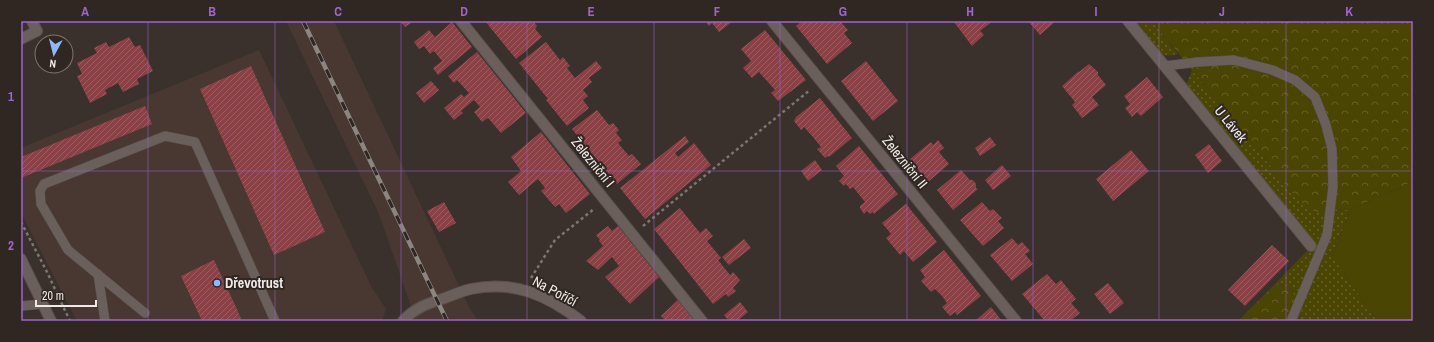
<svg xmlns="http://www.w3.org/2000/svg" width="1434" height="342" viewBox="0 0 1434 342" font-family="'Archivo Narrow',sans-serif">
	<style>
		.built { fill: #483831 }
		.grass { fill: url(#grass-dots) }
		.forest { fill: url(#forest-crowns) }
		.park { fill: #4a4502 }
		.building { fill: url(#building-hatch) }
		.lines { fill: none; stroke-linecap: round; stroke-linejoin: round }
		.lane-casing { stroke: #574f4c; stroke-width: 10 }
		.street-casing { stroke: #574f4c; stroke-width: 12 }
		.secondary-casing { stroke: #574f4c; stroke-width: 12 }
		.path { stroke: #7d7572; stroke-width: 2.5; stroke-dasharray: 3 3; stroke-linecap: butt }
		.lane { stroke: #6a5f5a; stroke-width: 9 }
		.street { stroke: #6a5f5a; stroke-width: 10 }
		.secondary { stroke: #6a5f5a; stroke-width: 10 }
		.rail-casing { stroke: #8c8581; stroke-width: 4.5 }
		.rail { stroke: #302723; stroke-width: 3; stroke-dasharray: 9; stroke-linecap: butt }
		.grid { fill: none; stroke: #9e65cb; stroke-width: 1; stroke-opacity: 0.55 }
		.poi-dot { fill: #8eb8fd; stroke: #302723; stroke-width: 1.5 }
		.labels { text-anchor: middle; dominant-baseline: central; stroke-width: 4; stroke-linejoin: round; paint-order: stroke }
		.street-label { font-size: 14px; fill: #f0eae7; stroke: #302723 }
		.poi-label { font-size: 14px; font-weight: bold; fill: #f0eae7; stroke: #302723; text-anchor: start }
		.neatline { fill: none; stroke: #9e65cb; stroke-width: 1.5 }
		.grid-label { font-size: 13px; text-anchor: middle; font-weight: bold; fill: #9e65cb }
	</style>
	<defs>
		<pattern id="grass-dots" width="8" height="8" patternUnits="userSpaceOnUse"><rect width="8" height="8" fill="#4a4502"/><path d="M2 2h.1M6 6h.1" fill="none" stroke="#646027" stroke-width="1.8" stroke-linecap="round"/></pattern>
		<pattern id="forest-crowns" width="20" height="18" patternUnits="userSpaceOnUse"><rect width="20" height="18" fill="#4a4502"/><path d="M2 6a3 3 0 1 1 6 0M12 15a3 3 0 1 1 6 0" fill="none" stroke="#646027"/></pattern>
		<pattern id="building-hatch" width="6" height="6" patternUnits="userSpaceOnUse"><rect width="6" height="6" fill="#8b4046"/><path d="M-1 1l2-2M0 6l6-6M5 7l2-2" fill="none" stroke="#9c5c61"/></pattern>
	</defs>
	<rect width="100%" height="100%" fill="#3a312d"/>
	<path class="built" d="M286,21H334L469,307L478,321H414L415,318L379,214Z
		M259,50L371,286L386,309L382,321H77L21,213V148Z"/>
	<path class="grass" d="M1133,21H1152L1178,54L1170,56L1160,54Z
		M1192,70L1295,196C1316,217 1324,213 1351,209L1332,256L1377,321H1299L1303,311L1290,288L1276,283L1304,254L1316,244L1186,86Z"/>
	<path class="forest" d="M1152,21H1413V182L1351,209L1320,213L1306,207L1295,196Z
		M1276,283L1290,288L1303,311L1299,321H1238Z"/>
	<path class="park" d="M1413,182V321H1377L1332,256L1351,209Z"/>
	<path class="building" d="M400,21H414L405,27Z
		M485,21H533L537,26L535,29L542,37L516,59Z
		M705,21H733L719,32L712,23L709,26Z
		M802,21H840L848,30L844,33L852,43L827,64L796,26Z
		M955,21H993L980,31L984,35L972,46L954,22Z
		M1028,21H1056L1040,35Z
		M452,22L472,47L438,75L433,68L442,61L434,51L430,54L424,46L419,49L414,42L429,30L435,37Z
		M765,30L806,80L778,101L771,93L775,90L759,72L752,78L743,68L751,61L741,49Z
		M129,37L135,47L140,45L153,71L137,79L139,84L123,92L118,83L105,90L107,94L90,103L77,76L82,74L77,63L97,53L94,48L106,42L109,47Z
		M546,42L560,60L563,57L570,66L567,68L575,78L596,61L602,68L589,78L592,82L583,90L588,96L583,100L589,108L567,126L546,100L548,99L519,63Z
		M477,52L526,113L501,133L488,118L482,122L474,112L480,107L474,100L461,111L463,113L454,120L444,108L461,94L464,97L469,93L457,80L454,83L448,76Z
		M866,61L898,101L873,121L841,81Z
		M1089,64L1098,72V75L1106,85L1092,97L1099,105L1082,118L1072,105L1075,102L1062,86L1079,71V72Z
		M251,66L325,232L274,255L200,89Z
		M1147,77L1163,97L1141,116L1137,112L1132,117L1125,108L1130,104L1124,96Z
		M431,81L439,90L424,103L416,93Z
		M820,98L852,138L829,157L828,156L825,158L817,149L821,147L813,137L804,127L801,130L794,121L796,117Z
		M145,106L152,124L21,178V157Z
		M597,110L609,125L613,123L619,130L616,133L622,140L618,143L629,156L632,154L641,164L617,184L572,129Z
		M541,132L590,194L566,213L559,204L555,207L541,191L545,188L538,179L519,195L508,182L521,171L511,157Z
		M685,136L689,142L675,153L678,157L694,143L711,165L645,219L620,188Z
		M990,137L996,145L980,156L975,148Z
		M938,140L944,148L939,152L949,164L928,182L910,159L931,142L933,145Z
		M1209,144L1222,161L1208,173L1195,155Z
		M859,146L898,194L874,214L873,212L870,214L867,211L864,214L860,208V206L865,202L853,187L850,189L846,184L844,186L839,181L844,176L836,166Z
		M1131,150L1149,171L1113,201L1096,179Z
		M815,160L822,170L808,181L801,171Z
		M1002,165L1011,176L993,190L985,180Z
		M961,170L970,180H973L976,184V188L978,189L953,210L937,190Z
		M444,202L456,223L439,232L427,211Z
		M982,202L990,211L993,209L1002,218L998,221L1004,228L983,246L960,220Z
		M906,204L937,242L913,262L904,251L900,255L886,238L891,234L882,223Z
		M680,208L700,233L706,228L713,236L707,241L721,258L718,260L730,275L733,272L740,280L733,288L736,291L728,297L726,294L713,304L654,229Z
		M608,226L612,231L618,226L659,277L630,304L605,277L619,266L612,257L598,270L586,261L603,246L599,241L600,240L596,235Z
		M1012,238L1018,245L1022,242L1030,251L1025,254L1033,264L1012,281L990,255Z
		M744,239L751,248L729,265L722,257Z
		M1272,245L1289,261L1245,306L1228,290Z
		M944,250L981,296L957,315L955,312L950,316L942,307L947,303L942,296L935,289L931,292L921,281L925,277L920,270Z
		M214,260L235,305L242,321H202L181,276Z
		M1047,274L1056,284L1061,280L1076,299L1071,303L1080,313L1070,321H1045L1022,294Z
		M1108,283L1124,303L1110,314L1094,294Z
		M678,300L695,321H666L661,316Z
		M740,302L748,312L737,321H729L724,315Z
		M991,307L1002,321H975Z"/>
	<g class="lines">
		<g class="lane-casing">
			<path id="lane" d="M1165,66L1198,62L1234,60L1272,70L1295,80L1315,97L1326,125L1332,149L1333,187L1327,235L1291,321
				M98,274L105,321
				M21,306L43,304
				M145,313L68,250L41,204L40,191L44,184L165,136L195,142L275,321"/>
		</g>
		<g class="street-casing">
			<path id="street" d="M461,21L702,321
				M772,21L1016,321
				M1128,21L1311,246
				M21,39L37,31L32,21
				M403,321C414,308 429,303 445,298C453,295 462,291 471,289C514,280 547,295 581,321"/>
		</g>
		<g class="secondary-casing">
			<path id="secondary" d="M21,259L51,321"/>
		</g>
		<path class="path" d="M21,222L47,272L70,321
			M643,226L810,90
			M531,278L555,240L594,209"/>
		<use href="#lane" class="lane"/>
		<use href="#street" class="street"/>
		<use href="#secondary" class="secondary"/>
		<g class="rail-casing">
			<path id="rail" d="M303,21L447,321"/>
		</g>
		<use href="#rail" class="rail"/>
	</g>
	<path class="grid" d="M148,21V321M275,21V321M401,21V321M527,21V321M654,21V321M780,21V321M907,21V321M1033,21V321M1159,21V321M1286,21V321M21,171H1413"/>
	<circle class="poi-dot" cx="217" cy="283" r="4"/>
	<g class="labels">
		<g class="street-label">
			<text transform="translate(1231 124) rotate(51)">U Lávek</text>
			<text transform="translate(593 162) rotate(51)">Železniční I</text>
			<text transform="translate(905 162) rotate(51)">Železniční II</text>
			<text transform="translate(555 291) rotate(28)">Na Poříčí</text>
		</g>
		<g class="poi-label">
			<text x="225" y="283">Dřevotrust</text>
		</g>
	</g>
	<rect width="1434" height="342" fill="none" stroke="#302723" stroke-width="44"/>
	<g transform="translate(54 54) rotate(187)"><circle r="19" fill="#302723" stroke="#7d7571"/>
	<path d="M0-3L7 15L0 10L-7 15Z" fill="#8eb8fd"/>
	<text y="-6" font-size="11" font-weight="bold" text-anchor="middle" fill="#f0eae7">N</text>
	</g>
	<path d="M36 300v6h60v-6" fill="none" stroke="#f0eae7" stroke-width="2"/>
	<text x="42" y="300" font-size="12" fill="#f0eae7" stroke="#302723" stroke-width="3" paint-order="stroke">20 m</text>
	<rect x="22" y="22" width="1390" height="298" class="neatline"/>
	<g class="grid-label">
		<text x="85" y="16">A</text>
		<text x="212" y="16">B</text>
		<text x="338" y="16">C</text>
		<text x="464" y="16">D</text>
		<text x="591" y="16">E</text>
		<text x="717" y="16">F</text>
		<text x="843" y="16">G</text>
		<text x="970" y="16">H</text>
		<text x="1096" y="16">I</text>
		<text x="1222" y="16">J</text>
		<text x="1349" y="16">K</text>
		<text x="11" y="101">1</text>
		<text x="11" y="250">2</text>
	</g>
</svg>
